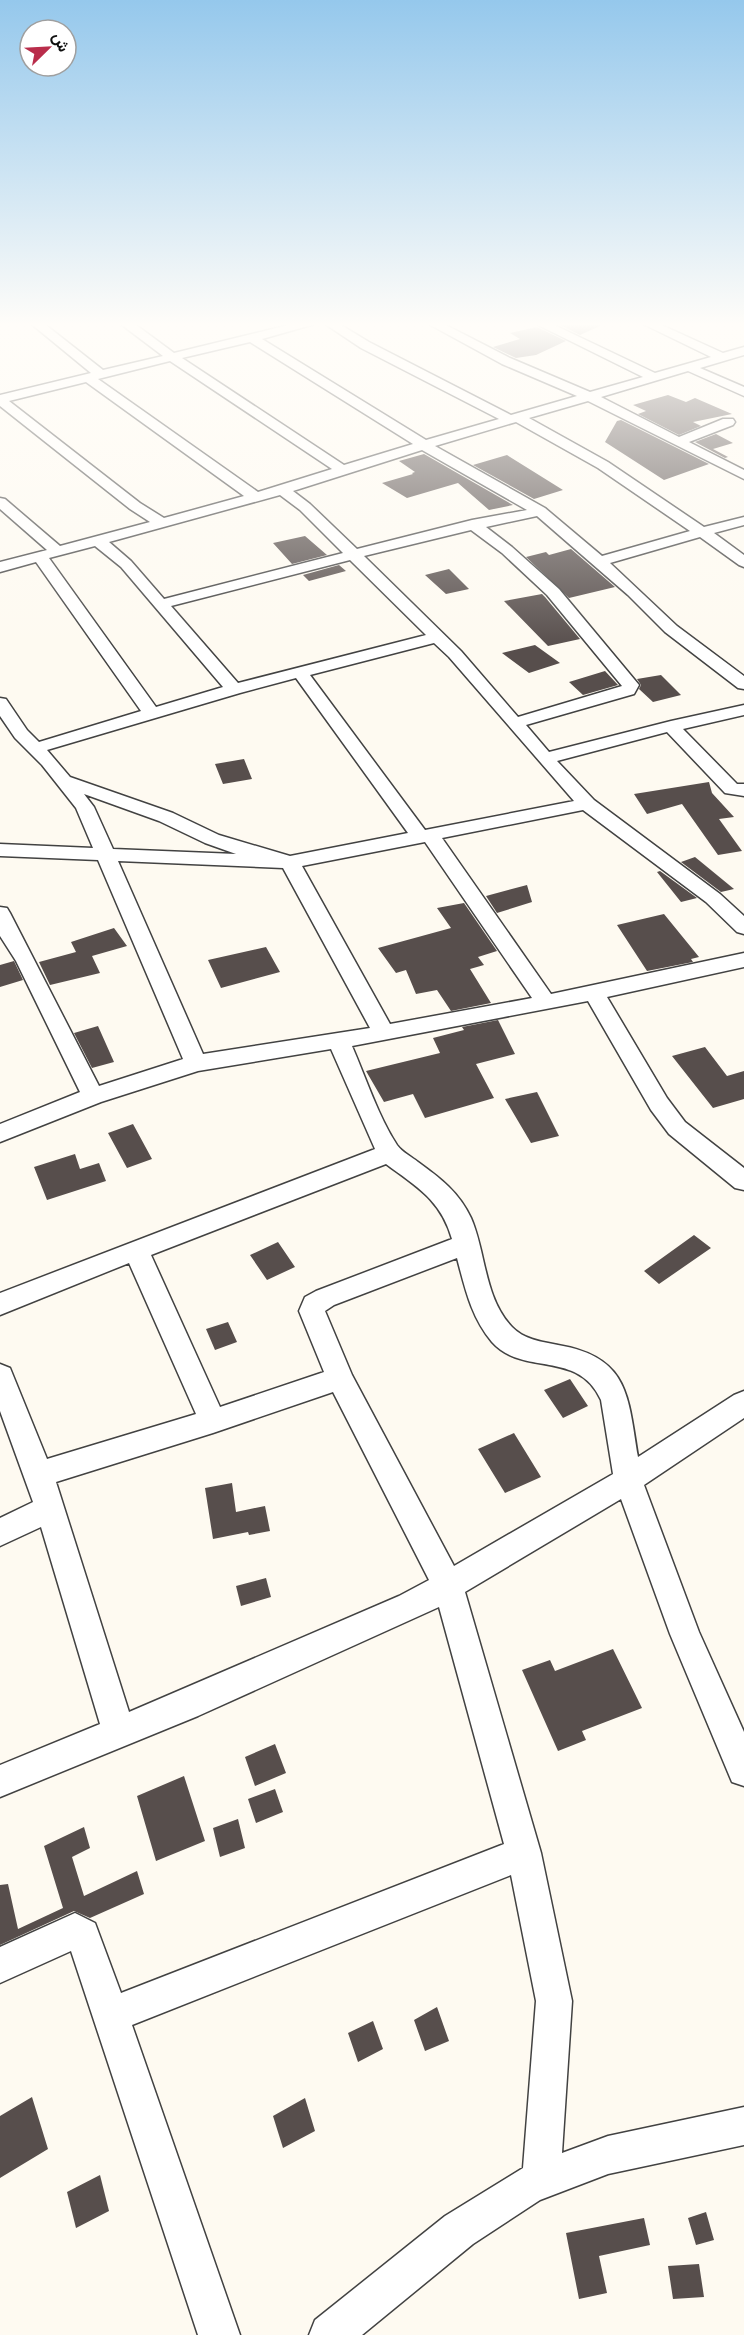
<svg xmlns="http://www.w3.org/2000/svg" width="744" height="2335" viewBox="0 0 744 2335" font-family="'Crimson Pro',Vazirmatn,serif">
	<style>
		.building { fill: #574e4c }
		.lines { fill: none; stroke-linecap: round; stroke-linejoin: round }
		.street-casing { stroke: #424242; stroke-width: 3 }
		.street { fill: #fff; fill-rule: evenodd }
	</style>
	<rect width="100%" height="100%" fill="#fefaf1"/>
	<path class="building" d="M560,322H609L580,335L556,323Z
		M537,327L566,341L536,355L516,358L493,347L520,339L510,333Z
		M668,395L686,402L695,398L732,414L693,422L701,426L679,435L638,414L646,411L633,405Z
		M621,420L709,464L664,480L605,442L617,421Z
		M716,434L733,443L713,449L728,457L725,458L695,442Z
		M424,454L513,505L489,510L458,483L407,498L382,483L413,474L412,473L415,472L399,461Z
		M507,455L563,490L534,499L473,465Z
		M305,536L327,555L292,564L273,543Z
		M571,549L615,587L569,598L526,557L546,552L549,555Z
		M339,565L346,571L309,581L303,575Z
		M449,569L469,589L446,594L425,575Z
		M542,594L545,597L580,639L548,646L504,601Z
		M535,645L560,663L529,673L502,653Z
		M605,671L618,685L583,695L569,682Z
		M661,675L681,695L653,702L639,689L641,685L637,679Z
		M244,759L252,779L223,784L215,764Z
		M709,782L712,793L734,817L719,819L742,851L718,855L682,804L647,814L634,794Z
		M695,857L734,889L721,892L681,862Z
		M660,871L697,898L681,902L657,872Z
		M527,885L532,902L497,913L486,896Z
		M464,903L497,951L478,957L484,965L470,969L491,1003L451,1011L437,990L416,994L406,970L396,973L378,948L451,928L437,908Z
		M664,914L699,957L691,959L693,962L647,971L617,925Z
		M114,928L127,946L92,956L100,973L50,985L39,962L76,952L71,942Z
		M266,947L280,972L221,988L208,960Z
		M14,961L23,980L0,987V965Z
		M498,1020L515,1054L476,1064L494,1098L425,1118L413,1094L384,1102L366,1071L440,1053L433,1038L464,1030L462,1027Z
		M98,1026L114,1062L92,1068L74,1033Z
		M705,1047L727,1076L744,1071V1099L713,1108L672,1056Z
		M537,1092L559,1136L531,1143L505,1099Z
		M133,1124L152,1159L127,1168L108,1133Z
		M75,1154L80,1169L99,1163L106,1181L47,1200L34,1167Z
		M694,1235L711,1248L659,1284L644,1271Z
		M278,1242L295,1267L267,1280L250,1255Z
		M228,1322L237,1342L215,1350L206,1329Z
		M570,1379L588,1406L563,1418L544,1390Z
		M514,1433L541,1477L505,1493L478,1449Z
		M232,1483L236,1512L265,1506L270,1531L249,1535L248,1532L213,1539L205,1488Z
		M266,1578L271,1597L241,1606L236,1586Z
		M613,1649L642,1708L582,1731L586,1740L558,1751L522,1670L550,1660L555,1671Z
		M275,1744L286,1773L255,1786L245,1757Z
		M184,1776L205,1841L156,1861L137,1796Z
		M275,1789L283,1812L256,1823L248,1799Z
		M238,1819L245,1848L220,1857L213,1828Z
		M84,1827L90,1848L72,1857L84,1896L137,1871L144,1894L90,1918L74,1911L0,1945V1885L8,1884L18,1929L63,1908L44,1846Z
		M437,2007L449,2041L425,2051L414,2020Z
		M373,2021L383,2049L358,2062L348,2033Z
		M32,2097L48,2149L0,2178V2116Z
		M305,2098L315,2131L283,2148L273,2116Z
		M100,2175L109,2211L76,2228L67,2192Z
		M706,2212L714,2240L696,2245L688,2218Z
		M644,2218L650,2245L599,2256L607,2293L579,2299L566,2233Z
		M699,2264L704,2297L673,2299L668,2266Z"/>
	<g class="lines">
		<g class="street-casing">
			<path id="street" d="M29,322H42L103,370L163,356L118,322H132L174,353L301,322H336L369,342L511,415L577,396L502,364L425,322H440L510,358L590,392L643,377L532,322H548L655,373L711,357L639,322H655L723,353L744,347V355L700,368L744,387V396L688,371L601,397L679,437L723,419H733L735,422L733,425L689,442L744,470V479L588,401L529,418L608,462L704,527L744,517V525L714,533L744,555V567L739,565L700,537L610,563L677,626L744,676V689L738,688L665,632L628,595L537,516L486,527L512,547L559,589L639,685L634,694L526,725L549,752L671,721L744,705V715L683,729L737,784H744V796L725,793L667,732L557,761L594,800L720,894L744,916V934L737,932L706,902L583,810L442,838L551,994L744,953V967L607,997L667,1098L685,1122L744,1168V1190L735,1188L669,1134L651,1110L588,1001L352,1046C366,1078 378,1116 397,1145C402,1152 412,1157 418,1162C440,1178 459,1192 471,1218C486,1252 484,1298 512,1327C523,1339 542,1342 558,1345C629,1357 628,1396 638,1457L734,1395L744,1391V1418L644,1485L699,1632L744,1732V1786L732,1782L670,1634L621,1499L465,1592L541,1853L572,2001L562,2153L608,2136L744,2107V2145L608,2174L540,2200L473,2244L362,2335H309L315,2320L445,2216L523,2168L536,2001L511,1875L132,2025L240,2335H198L71,1951L0,1983V1947L75,1913L95,1923L121,1993L504,1844L439,1607L198,1716L0,1797V1765L100,1724L41,1527L0,1546V1518L33,1502L0,1411V1364L10,1368L47,1459L196,1414L129,1263L0,1315V1293L375,1149L331,1049L198,1071L101,1102L0,1142V1124L80,1092L16,961L0,936V907L7,908L10,913L99,1086L183,1059L98,860L0,856V844L93,848L76,808L42,765L15,738L0,716V698L6,699L27,730L39,742L141,711L36,562L0,572V562L47,550L0,509V498L5,499L60,546L150,522L130,509L0,406V395L91,373ZM322,322L361,348L499,419L426,440L262,339ZM250,342L413,444L344,465L182,358ZM170,361L332,469L258,492L98,379ZM86,382L244,496L164,518L140,503L9,401ZM516,422L598,468L690,531L602,556L545,508L435,446ZM422,450L527,510L472,520L357,549L310,504L293,491ZM280,495L300,510L343,553L164,599L131,561L109,542ZM471,530L502,553L547,595L622,686L518,717L461,651L364,556ZM95,546L121,567L223,687L156,707L49,558ZM350,560L426,635L238,683L171,606ZM434,643L449,657L574,801L425,830L310,675ZM296,678L408,833L290,856L219,835L173,813L70,777L47,750L240,693ZM84,794L159,821L205,843L236,854L113,849L94,807ZM425,842L532,998L390,1024L302,866ZM118,861L283,868L370,1028L203,1054ZM386,1164C417,1187 441,1200 452,1239L316,1291L305,1297L299,1311L324,1372L220,1407L151,1255ZM457,1258C465,1288 471,1317 492,1342C523,1377 578,1349 601,1400L613,1474L454,1566L352,1375L325,1311L334,1305ZM333,1392L429,1580L399,1596L129,1712L56,1482L213,1433Z"/>
		</g>
		<use href="#street" class="street"/>
	</g>
	<linearGradient id="sky" x2="0" y2="1"><stop stop-color="#95c8ec"/><stop offset="0.5" stop-color="#fffdf9"/><stop offset="1" stop-color="#fffdf9" stop-opacity="0"/></linearGradient>
	<rect width="744" height="649" fill="url(#sky)"/>
	<g transform="translate(48 48) rotate(66)"><circle r="28" fill="#ffffff" stroke="#9f9f9f" stroke-width="1.5"/>
	<path d="M0-4.5L10 22L0 15L-10 22Z" fill="#b92d4b"/>
	<text y="-9" font-size="16" font-weight="bold" text-anchor="middle" fill="#0f0f0f">ش</text>
	</g>
</svg>
